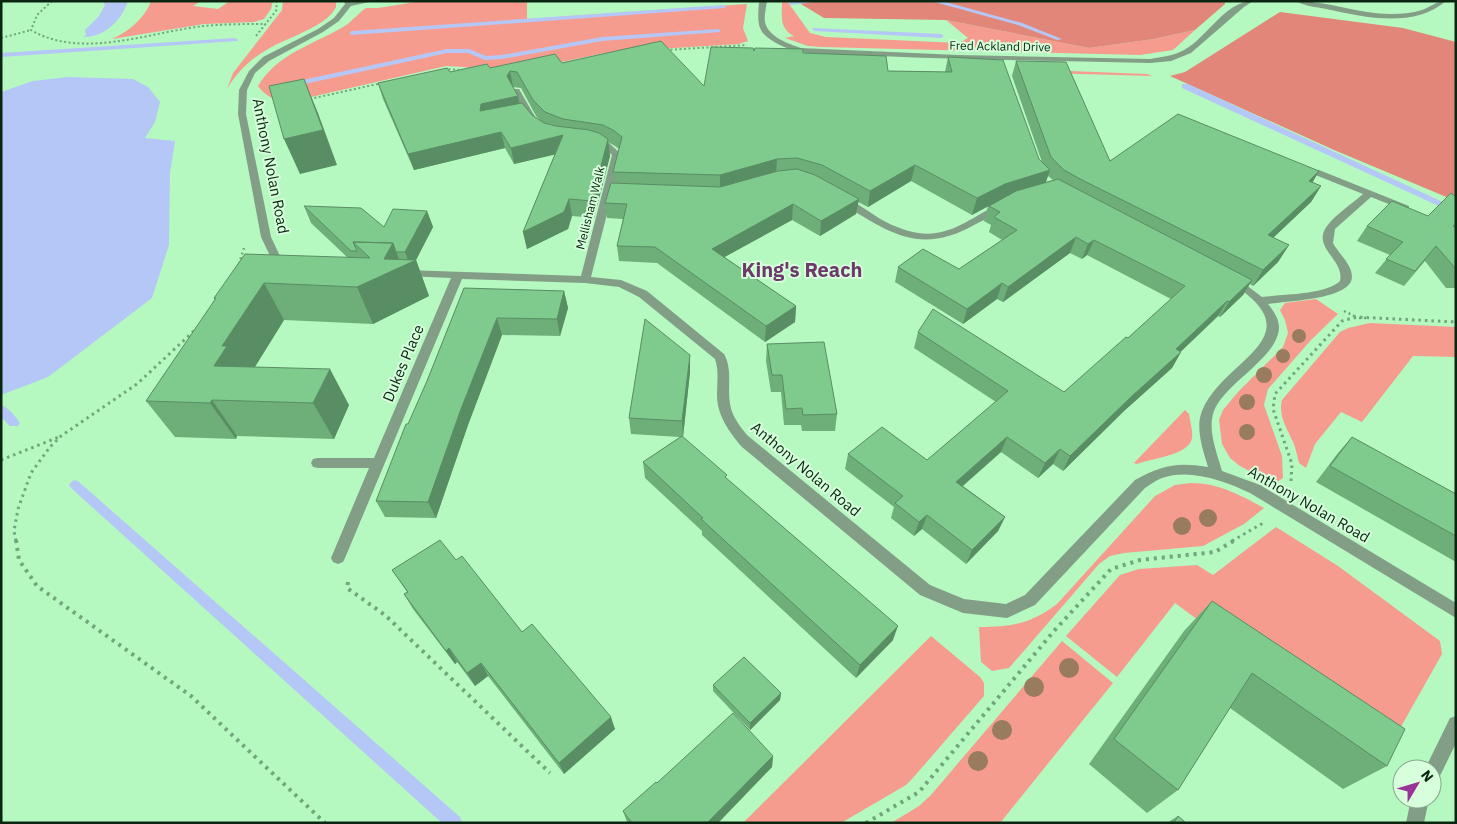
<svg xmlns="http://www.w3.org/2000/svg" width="1457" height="824" viewBox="0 0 1457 824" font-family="'IBM Plex Sans',sans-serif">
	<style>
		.green { fill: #f69c8f }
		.forest { fill: #e28679 }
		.water { fill: #b5c7f6 }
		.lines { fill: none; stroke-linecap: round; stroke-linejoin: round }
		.stream { fill: #b5c7f6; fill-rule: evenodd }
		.path-far3 { stroke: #71a57b; stroke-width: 2; stroke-dasharray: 2 2.5; stroke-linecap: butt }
		.path-far2 { stroke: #71a57b; stroke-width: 2.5; stroke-dasharray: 2 3; stroke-linecap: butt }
		.path-far1 { stroke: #71a57b; stroke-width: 3; stroke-dasharray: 2.5 4; stroke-linecap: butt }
		.path { stroke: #71a57b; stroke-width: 4; stroke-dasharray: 3 5; stroke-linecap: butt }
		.street { fill: #839e87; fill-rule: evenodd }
		.tree { fill: #997b5e }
		.wall { fill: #6dae79; fill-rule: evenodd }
		.shaded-wall { fill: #598d63 }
		.building { fill: #7fca8d; stroke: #598d63 }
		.labels { text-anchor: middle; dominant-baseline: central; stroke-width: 4; stroke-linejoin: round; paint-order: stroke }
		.far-street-label { font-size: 12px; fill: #0a2611; stroke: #d7ffdc }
		.street-label { font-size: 15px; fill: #0a2611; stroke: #d7ffdc }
		.district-label { font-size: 20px; font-weight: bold; fill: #6c396a; stroke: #d7ffdc }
	</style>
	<rect width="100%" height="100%" fill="#b5f9c0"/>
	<path class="green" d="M151,1H201L193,6L218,9L230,1H273L271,9L264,19L254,22L204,24L112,39C128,32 145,18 151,1Z
		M283,1H336V7C328,26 286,38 268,49C250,59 237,72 227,89L233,73L282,10Z
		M422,1H527V19L747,4L743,28L748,41L739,44L610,52L512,72L495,73L464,67L446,66L289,102C275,100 267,98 258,86C277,54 312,45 343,27C352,22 358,13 366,8H378Z
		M787,1L810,33L826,37L959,43L968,38L946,20L1089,48L1154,39L1195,30L1173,50L1140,55L821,47L808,46L785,38L794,36C779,28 782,17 782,2Z
		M1043,70L1147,74L1152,76L1044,73Z
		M1316,299L1338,314L1311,340L1268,389L1264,405L1282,456L1283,478L1274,484L1240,466L1230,458L1222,444L1219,420L1223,410L1238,392L1283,347L1288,333L1285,320L1280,310L1285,303Z
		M1370,323L1456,327V357L1413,356L1362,422L1341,412L1315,444L1306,468L1299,463C1297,456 1296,448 1293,442C1287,428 1278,416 1282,400L1340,332L1348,328Z
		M1185,410L1189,414C1190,422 1193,430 1192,438C1189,456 1151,458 1137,464L1134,463Z
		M1191,483C1219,483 1240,495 1264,508L1244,524L1203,546L1124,553L1110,556L1099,564L1009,668L992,671L981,662L979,627C1012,627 1030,624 1057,604L1155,496L1175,485Z
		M1276,527L1338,566L1440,641L1442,654L1384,757L1175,603L1117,677L1066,636L1120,575L1139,569L1197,565L1213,575Z
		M931,636L980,677L984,683V696L912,779L906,785L841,823H743Z
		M1062,641L1113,683L1000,823H891L919,806L931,795Z"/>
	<path class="forest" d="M796,1H1225V4L1195,30L1154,39L1089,48L946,20L824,18Z
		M1280,12L1403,28L1456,42V201L1334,150L1170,76L1185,72Z"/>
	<path class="water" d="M103,1H128C122,20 104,38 83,37L86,35L85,30L99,16L105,5Z
		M67,77L133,79L148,87L160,102L155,122L145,138L175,141L170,173L169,245L152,298L48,377L1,395V92L33,81Z"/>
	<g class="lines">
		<path class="stream" d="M790,1H823L791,5L788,3Z
			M931,1H942L1022,23L1062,39L1057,40L1018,25Z
			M723,5L726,7L725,8L352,35L349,33L352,31Z
			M813,28L941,34L944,36L941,38L815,31L812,29Z
			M718,29L720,30V32L602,41L502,59L485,60L468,53H447L300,85L292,88L288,86L298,81L447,49H469L486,56L502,55L602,37Z
			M235,38L238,40L237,41L1,57V53Z
			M1182,84H1188L1456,208V214L1182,88Z
			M1,405C8,407 16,417 20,423L18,426H10L1,417Z
			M75,480L79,482L460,817L462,823H442L71,488L69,485L71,482Z"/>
		<path class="path-far3" d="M52,1L37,15L31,30C82,60 149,32 204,26C225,24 246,24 266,24
			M256,36L276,11L277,1
			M1,38L31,30
			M666,50L747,45
			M560,64L578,60
			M444,69L465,70
			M310,99L382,83"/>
		<path class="path-far2" d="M239,264L244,248
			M1344,311L1356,317
			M1354,318H1367"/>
		<path class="path-far1" d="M1,460L59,437
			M1291,481L1292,464L1273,409L1275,394L1342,321L1356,317L1456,322
			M16,541L14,531L18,509L31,473L50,447L61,436L137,384L195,330
			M1232,541L1263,523"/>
		<path class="path" d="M16,540L19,560L37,586L191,696L325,823
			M348,582L347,588L385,615L550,773
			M866,823L919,792L1054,631L1111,569L1140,560L1215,552L1235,540"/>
		<path class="street" d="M344,1H374L351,6L339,21L323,32L269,61L255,73L247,90L246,114L271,237L280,256L291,264L286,267L272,260L261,237L238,114L239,90L249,71L263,57L318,29L334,18L345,4Z
			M759,1H767C766,8 764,15 765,22C768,37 789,44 801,48L958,55L1150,59C1162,57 1173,56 1184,50C1208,37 1225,1 1253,1L1244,7L1191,53L1171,61L1150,63C1060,61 970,60 880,56C849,54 803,59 776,43C755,32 758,21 759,1Z
			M1296,1C1328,1 1359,14 1391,14C1401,14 1412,13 1422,10C1431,7 1436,1 1446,1C1414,29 1363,17 1326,9C1316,7 1304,6 1296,1Z
			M513,89H519L537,120L536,122H530L512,91Z
			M593,138L609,143L622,155L591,277L621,280L647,291L724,354C733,370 727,387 730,404C732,416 739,425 747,435L930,585L964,599L1006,604L1025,595L1135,480C1163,465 1176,462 1208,467C1203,450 1195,428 1202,411C1222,359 1319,337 1229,282L1228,280L1229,278H1237L1262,297C1282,294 1326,295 1340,281C1345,260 1311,247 1327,226C1336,214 1352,204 1363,194L1313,174V170H1319L1409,206V210L1406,211L1371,197L1335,229L1333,243C1338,253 1352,264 1352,277C1351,300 1285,301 1268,304C1273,310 1279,319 1279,327C1279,357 1225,383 1214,411C1207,430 1217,452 1222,471L1260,485L1456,603V618L1250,493C1225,481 1190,468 1162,478C1156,480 1150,485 1145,488L1035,605L1007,618L963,613L920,595L742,447C729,432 717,415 717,395C717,382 719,371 715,359L639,297L619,287L585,283L462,279L345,558L343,562L338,564L333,562L331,558L369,468H318L313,467L311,463L313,459L318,458H374L451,278L405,276L400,273L405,270L581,276L612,155L603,147L590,143L589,141Z
			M844,198C858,202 871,214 884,221C935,247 953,229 998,204L1001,203L1006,206C998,214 986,219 976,224C920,256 890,233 841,203L839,201Z
			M1456,716V743L1438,780L1432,783V769H1425L1450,718Z
			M1411,799H1429L1424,823H1406Z"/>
	</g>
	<g class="tree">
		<circle cx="1299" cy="336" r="7"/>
		<circle cx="1283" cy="356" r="7"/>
		<circle cx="1264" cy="375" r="8"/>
		<circle cx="1247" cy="402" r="8"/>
		<circle cx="1247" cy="432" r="8"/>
		<circle cx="1208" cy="518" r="9"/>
		<circle cx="1182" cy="526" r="9"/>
		<circle cx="1069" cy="668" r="10"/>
		<circle cx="1034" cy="687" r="10"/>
		<circle cx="1002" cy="730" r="10"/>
		<circle cx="978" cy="761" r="10"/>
	</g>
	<path class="wall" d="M754,51L803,53L888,71L945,72L948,57L1042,162L1012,76L1016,61L1110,161L1319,171L1312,182L1321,186L1311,202L1273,238L1289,245L1278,262L1253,286L1250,284L1243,295L1220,317L1218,316L1180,352H1181L1172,368L1124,411L1063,471L1053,464L1038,478L1001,452L963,486L1005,517L998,531L966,564L922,529L914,536L891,518L894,507L845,469L848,454L927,460L996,402L914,348L918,332L1064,392L1128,338L1171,299L1087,255L1082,259L1070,253L1003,302L997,299L963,324L895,282L898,267L959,269L1002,240L989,232L991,225L984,221L988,206L972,215L911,181L868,207L858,202L856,214L820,236L792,220L724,257L796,306L795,322L765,342L657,263L619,261L617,246L623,219L607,218L605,203L615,183L613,172L619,149L615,146L608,142L610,156L594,218L572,216L568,229L527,249L523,232L555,154L514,164L505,148L414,170L383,99L378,83L450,72L490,68L562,63L704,86ZM513,87L521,88L536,116L540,120L532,115L519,103L518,96ZM1048,176L1053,180L1046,182Z
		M304,206L384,227L427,211L433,227L416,260L429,296L373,324L284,320L255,367L349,405L334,439L237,436L236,439L175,437L146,401L215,300L214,298L347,257L311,223Z
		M1367,226L1456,227V288H1446L1425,261L1404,286L1375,273L1390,255L1357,241Z
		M464,288L564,291L568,308L560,336L502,335L468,425L436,518L385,517L376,501L427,381Z
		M767,344L837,414L835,431H802L801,425H784L781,392H771L766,361Z
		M690,355V372L683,437L893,640L856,678L702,535V531L645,478L643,462L680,437L631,434L629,418Z
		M1352,437L1456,494V562L1316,482L1338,453Z
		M456,560L522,632L615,729L564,774L488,676L475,686L457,662L455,664L413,609L404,594L407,592L392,570Z
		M1212,601L1387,766L1343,789L1230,708L1178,790L1147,813L1089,764L1184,631Z
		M713,685L781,693L780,700L750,730L713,691Z
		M773,756L772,767L718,823H628L627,822L623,811L657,783Z
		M1178,816L1186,823H1169L1170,821Z"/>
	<path class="shaded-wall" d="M510,71L513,87L507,76Z
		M304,79L318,113L337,165L300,174L284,139Z
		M518,96L521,112L480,111L481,104Z
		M501,132L505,148L414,170L408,154Z
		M563,135L566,152L514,164L511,148Z
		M608,139L610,156L594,218L592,201Z
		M777,159L776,175L720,192V175Z
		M915,165L911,181L868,207L870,191Z
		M1050,170L1044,187L1000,200L972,215L977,198L1005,184Z
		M1319,171L1310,187L1309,181Z
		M1321,186L1311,202L1258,252L1268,235Z
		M569,199L572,216L568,229L527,249L523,232Z
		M859,199L856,214L820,236L821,221Z
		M793,204L792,220L712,264V249Z
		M427,211L433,227L416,260L429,296L373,324L357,287L384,259L393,243L402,267L409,263L405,252Z
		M1076,237L1070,253L1003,302L1008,287Z
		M1094,240L1087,255L1082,259L1088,244Z
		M1289,245L1278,262L1253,286L1263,270Z
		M1252,280L1243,295L1220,317L1229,302Z
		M264,283L284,320L248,378L250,382L239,402L214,366L222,346Z
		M1002,283L997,299L963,324L967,309Z
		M564,291L568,308L560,336L557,319Z
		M1227,301L1218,316L1167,365L1176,349Z
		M796,306L795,322L765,342L766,326Z
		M497,318L502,335L468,425L436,518L428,502L461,409Z
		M1181,352L1172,368L1124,411L1063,471L1070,456L1132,396Z
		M690,355V372L683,437L682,421Z
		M330,369L349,405L334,439L313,403Z
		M212,400L237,436L236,439L210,403Z
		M1007,437L1001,452L951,496L956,482Z
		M1060,449L1053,464L1038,478L1045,463Z
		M927,515L922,529L914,536L919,522Z
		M1005,517L998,531L966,564L972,550Z
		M898,626L893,640L856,678L860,665Z
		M449,648L457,662L455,664L446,651Z
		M481,663L488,676L475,686L467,673Z
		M781,693L780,700L750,730V723Z
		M611,717L615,729L564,774L559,763Z
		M773,756L772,767L718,823H707Z"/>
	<path class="building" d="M661,41L704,86L711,47L753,48L754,51L755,48L803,49V53L886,56L888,71L952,72L948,57L1003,60L1039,159L1050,170L1005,184L977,198L915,165L870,191L822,165L797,158L777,159L720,175L613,172L622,137L613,130L603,125L563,119L545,112L533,100L517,72L510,71L507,76L518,96L481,104L480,111L522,103L532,115L544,123L556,126L589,130L599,133L608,139L592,201L569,199L564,212L523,232L563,135L511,148L501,132L408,154L378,83L447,68L450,72L487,64L490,68L555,54L562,63Z
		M1016,61L1066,62L1110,161L1178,114L1319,171L1309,181L1321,186L1268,235L1289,245L1263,270L1082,180L1064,170L1051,157Z
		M304,79L323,130L284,139L269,86Z
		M797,169L815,175L859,199L821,221L793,204L712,249L796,306L766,326L655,247L617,246L627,204L605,203L611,183L720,187L778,171Z
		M1058,179L1252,280L1229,302L1227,301L1176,349L1181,352L1132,396L1070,456L1060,449L1045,463L1007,437L956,482L1005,517L972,550L927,515L919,522L895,503L903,496L848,454L882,427L927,460L1008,391L918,332L933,309L1064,392L1126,337L1128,338L1185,286L1094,240L1088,244L1076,237L1008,287L1002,283L967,309L898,267L923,249L959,269L1017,230L994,217L1000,212L989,206L1016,191Z
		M1451,193L1456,197V224L1453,226L1456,227V269L1436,246L1415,271L1386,259L1403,242L1367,226L1392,201L1428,216Z
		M304,206L361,208L384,227L393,209L427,211L405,252H396L393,243L353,242L357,251H351Z
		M353,242L393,243L384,259L416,260L357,287L264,283L222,346H227L214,366L330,369L313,403L212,400L210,403L146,401L216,298H214L245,254L370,258Z
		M464,288L564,291L557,319L497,318L461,409L428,502L376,501L406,424H408L427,381Z
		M645,319L690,355L682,421L629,418Z
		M824,342L837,414L803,415L802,408L786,409L782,375H772L767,344Z
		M682,436L727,475L725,477L898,626L860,665L701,519L703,518L643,462Z
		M1352,437L1456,494V536L1330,466Z
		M440,540L456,560L462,556L522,632L532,624L611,717L559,763L481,663L467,673L449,648L446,651L404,594L408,592L392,570Z
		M1212,601L1405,729L1387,766L1252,673L1178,790L1114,739Z
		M744,657L781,693L750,723L713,685Z
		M733,713L773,756L707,823H632L623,811L656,782L657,783Z
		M1178,816L1186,823H1174Z"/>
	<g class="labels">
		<g class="far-street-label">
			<text transform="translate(1000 46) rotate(1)">Fred Ackland Drive</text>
			<text transform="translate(590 208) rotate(-76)">Mellisham Walk</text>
		</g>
		<g class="street-label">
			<text transform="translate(271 166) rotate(79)">Anthony Nolan Road</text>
			<text transform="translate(403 363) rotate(-67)">Dukes Place</text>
			<text transform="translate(806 469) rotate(40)">Anthony Nolan Road</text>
			<text transform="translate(1309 504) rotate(30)">Anthony Nolan Road</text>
		</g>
		<g class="district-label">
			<text x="802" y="269">King's Reach</text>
		</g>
	</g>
	<rect width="1457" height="824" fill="none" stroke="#0a2611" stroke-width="5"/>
	<g transform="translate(1417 784) rotate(52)"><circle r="24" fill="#d7ffdc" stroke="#85a88b"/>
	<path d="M0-4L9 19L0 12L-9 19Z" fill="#9a3397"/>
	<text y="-8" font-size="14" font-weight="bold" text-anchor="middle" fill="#0a2611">N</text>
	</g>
</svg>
